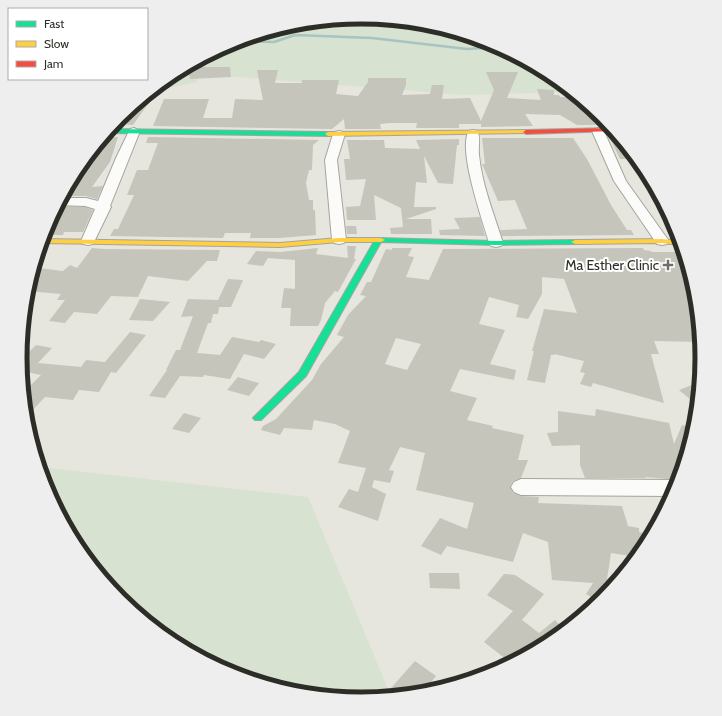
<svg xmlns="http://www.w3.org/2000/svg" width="722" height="716" viewBox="0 0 722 716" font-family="Cabin,sans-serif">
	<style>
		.green { fill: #d8e2d1 }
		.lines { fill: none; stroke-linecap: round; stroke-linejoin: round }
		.stream { stroke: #a7c4c1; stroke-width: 2.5 }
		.building { fill: #c6c5bb; fill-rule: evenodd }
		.street-casing { stroke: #a5a49e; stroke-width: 2 }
		.fast-casing { stroke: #a5a49e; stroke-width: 2 }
		.slow-casing { stroke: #a5a49e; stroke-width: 2 }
		.jam-casing { stroke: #a5a49e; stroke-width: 2 }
		.street { fill: #fbfbfa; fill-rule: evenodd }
		.fast { fill: #16e098; fill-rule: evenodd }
		.slow { fill: #ffcf43; fill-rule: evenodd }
		.jam { fill: #f24e42; fill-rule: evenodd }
		.poi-dot { fill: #6e6d68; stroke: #fff; stroke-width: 1.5 }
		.labels { text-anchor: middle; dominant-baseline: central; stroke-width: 4; stroke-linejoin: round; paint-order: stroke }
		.poi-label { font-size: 14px; fill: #2d2d28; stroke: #fff; text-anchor: end }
		.rim { fill: none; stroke: #2d2d28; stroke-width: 5 }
	</style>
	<rect width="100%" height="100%" fill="#e6e5de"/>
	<path class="green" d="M361,17C383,19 407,19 428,24C480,35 531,58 571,92L463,95L200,74L197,82L150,92L172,74L231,43L295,24Z
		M40,467L308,497L391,696L361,699L294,692L230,673L171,641L120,599L77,547L46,488Z"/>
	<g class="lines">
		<path class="stream" d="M236,41L274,42L295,35L372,38L467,49L499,47"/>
	</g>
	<path class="building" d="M197,67H230L231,77L190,79L188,68Z
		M257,70H278L275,83H302V80H339L336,94L358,96L368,82V78H406V85L402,95L430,94L432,85H444L442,99L470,98L481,121L494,90L486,72H518L507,98L541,100L537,89L554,90V95H559L560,97H578L582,107H587L604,125H577L560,115L525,114L533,126L481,127V124H459V128H416L417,123H390L380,124L381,129H345L344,119L332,129L153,126L164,99H209L203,118H232L235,99L263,100Z
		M154,89L157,91L133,125L121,124L120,126L121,124H114L120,117Z
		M617,135L629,150L637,159H620L609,136Z
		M111,137H118L110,162L92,187L103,186L97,199L86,196H63L78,168L92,151H100Z
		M148,137L319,140L313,145L312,170H309L306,183L309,200H313V210H315L316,235L280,238H250L251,233H225L223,238L110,236L114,229H118L134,195H127L137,170H148L158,143H146Z
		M482,138H573L587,159L611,205L627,230H631L634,235L502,236L500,230L527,229L515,200L498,201L482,164H485Z
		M459,139V145H457L453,184L438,183L424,156L427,183L416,182L414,207H436V209L406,219H431L432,234H391L390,228L403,227L401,208L374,195L376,220H347L346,207L360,206L366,179L346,180L344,159H350L347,140H384L385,148L420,149L416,140Z
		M57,206L85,207L93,210L83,232H64L63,235H45L51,222H49Z
		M480,217L485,236L440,235L439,230L460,229L454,218Z
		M346,226H356L357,234H347Z
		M347,246H356L354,259H356L338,292L335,291L325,303L321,320L318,326H290L291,308H281L284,288L295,289V260L268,258L263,266L247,264L256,251L280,252L318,248L316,254L348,258Z
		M92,248L104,249L220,250L217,261H207L188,281L148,276L138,297L111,296L97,314L74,312L65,323L49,321L65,300H57L61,294L27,291L32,274L38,268L63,271L70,265L77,268Z
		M392,248H412L408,256L414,257L406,277L429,280L443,249L643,248L644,250L651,251L652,252H684L696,294H687L699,324L700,342L654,341L659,354H651L664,403L593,383L591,387L580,384L585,373L580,372L584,361L554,354V355H551L545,383L527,380L534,351H532L544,309L577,313L564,279L542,277V294L528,319L516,317L519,305L489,297L479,324L505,330L490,364L516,370L514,380L460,369L450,391L477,398L467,420L493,426L492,428L524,435L518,460H528L521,478L513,481L510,486L513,493L521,496L539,497L538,503L622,506L628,526L639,528V532L651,535L644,548L637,557L611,553L607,579L615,584L599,602L586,594L593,583L552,580L548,542L523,533L513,562L447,546L441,555L421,546L440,518L467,529L474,503L416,490L425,453L400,447L389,470L394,471L390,483L374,480L372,487L386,494L378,521L338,507L349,489L358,492L366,468L338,463L350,431L335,424L314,420L312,430L284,428L280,435L261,430L263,426L276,419L312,380L321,364L344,337L337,335L348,315L366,296L360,295L367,282H371L386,249L392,250ZM396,338L421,344L407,370L385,364Z
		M228,279L243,280L231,307H219L218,314H213L211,323H208L197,353L220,355L232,337L259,342L261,340L276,344L264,359L244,354L230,379L204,375L203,377L180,376L165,398L149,396L167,370H166L176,350H180L193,316L181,317L188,299L218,300Z
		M140,299L170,302L153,321L129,320Z
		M130,332L146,335L116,373L111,372L99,392L79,390L73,400L45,397L26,417L23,393L41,375L21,371L20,361L36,345L52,348L38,363L81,367L86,360L105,362Z
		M238,377L259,383L249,396L227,390Z
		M700,382L699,391L697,405L679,390Z
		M596,409L669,423L674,444L682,425L694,428L679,480L645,477L646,478H585L580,465V445L552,446L547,433L558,432V411L595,416Z
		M184,413L201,418L189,433L172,429Z
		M429,573H459L460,589L430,588Z
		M504,574L515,575L544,594L522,620L539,633L555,620L565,630L550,642L511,663L484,642L513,611L487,595Z
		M415,661L436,676L422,693L383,697Z"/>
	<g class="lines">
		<g class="street-casing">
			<path id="street" d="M134,128L140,131L110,206L111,207L93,244L88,245L83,244L81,241L95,209L85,206L58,205L62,198H86L98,201L116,158L130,129Z
				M598,128L604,131L626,181L669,241L667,244L662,245L657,244L614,181L592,131Z
				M473,130L477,131C481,137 478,148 479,155C482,185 494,214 503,243L501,246L496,247L491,246L489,243C483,221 457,149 469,131Z
				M339,131L343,132L345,134L337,160L346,240L344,243L339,244L334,243L332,240L325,160L333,134L335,132Z
				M521,479L676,480L678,481L672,496L521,495L514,492L511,487L514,482Z"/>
		</g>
		<g class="fast-casing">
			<path id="fast" d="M110,129L328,132L331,134L328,136L107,133Z
				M376,238L496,241L575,240L579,242L575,244L496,245L381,242L306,376L261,420H255L253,418L299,372Z"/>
		</g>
		<g class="slow-casing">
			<path id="slow" d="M526,130L528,131V133L328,136L325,134L328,132Z
				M339,238H381L385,240L381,242H339L280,247L41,243L43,239L280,243Z
				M662,239L680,241L681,245L662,243L575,244L571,242L575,240Z"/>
		</g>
		<g class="jam-casing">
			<path id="jam" d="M611,128L614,131L526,134L523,132L526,130Z"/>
		</g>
		<use href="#street" class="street"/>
		<use href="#fast" class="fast"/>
		<use href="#slow" class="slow"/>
		<use href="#jam" class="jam"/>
	</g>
	<path class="poi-dot" d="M666 259h4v4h4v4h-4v4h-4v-4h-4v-4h4z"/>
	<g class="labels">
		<g class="poi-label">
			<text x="659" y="265">Ma Esther Clinic</text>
		</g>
	</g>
	<path d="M0 0H722V716H0ZM27 358a334 334 0 1 1 668 0a334 334 0 1 1-668 0Z" fill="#eee" fill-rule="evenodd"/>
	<path class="rim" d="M27 358a334 334 0 1 1 668 0a334 334 0 1 1-668 0Z"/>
	<rect x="8" y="8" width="140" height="72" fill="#ffffff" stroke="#ababa9"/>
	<rect x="16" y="21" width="20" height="6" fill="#16e098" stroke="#ababa9"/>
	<text x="44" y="28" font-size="12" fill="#2d2d28">Fast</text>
	<rect x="16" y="41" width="20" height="6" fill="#ffcf43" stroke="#ababa9"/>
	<text x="44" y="48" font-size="12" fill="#2d2d28">Slow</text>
	<rect x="16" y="61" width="20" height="6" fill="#f24e42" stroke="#ababa9"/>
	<text x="44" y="68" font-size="12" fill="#2d2d28">Jam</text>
</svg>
